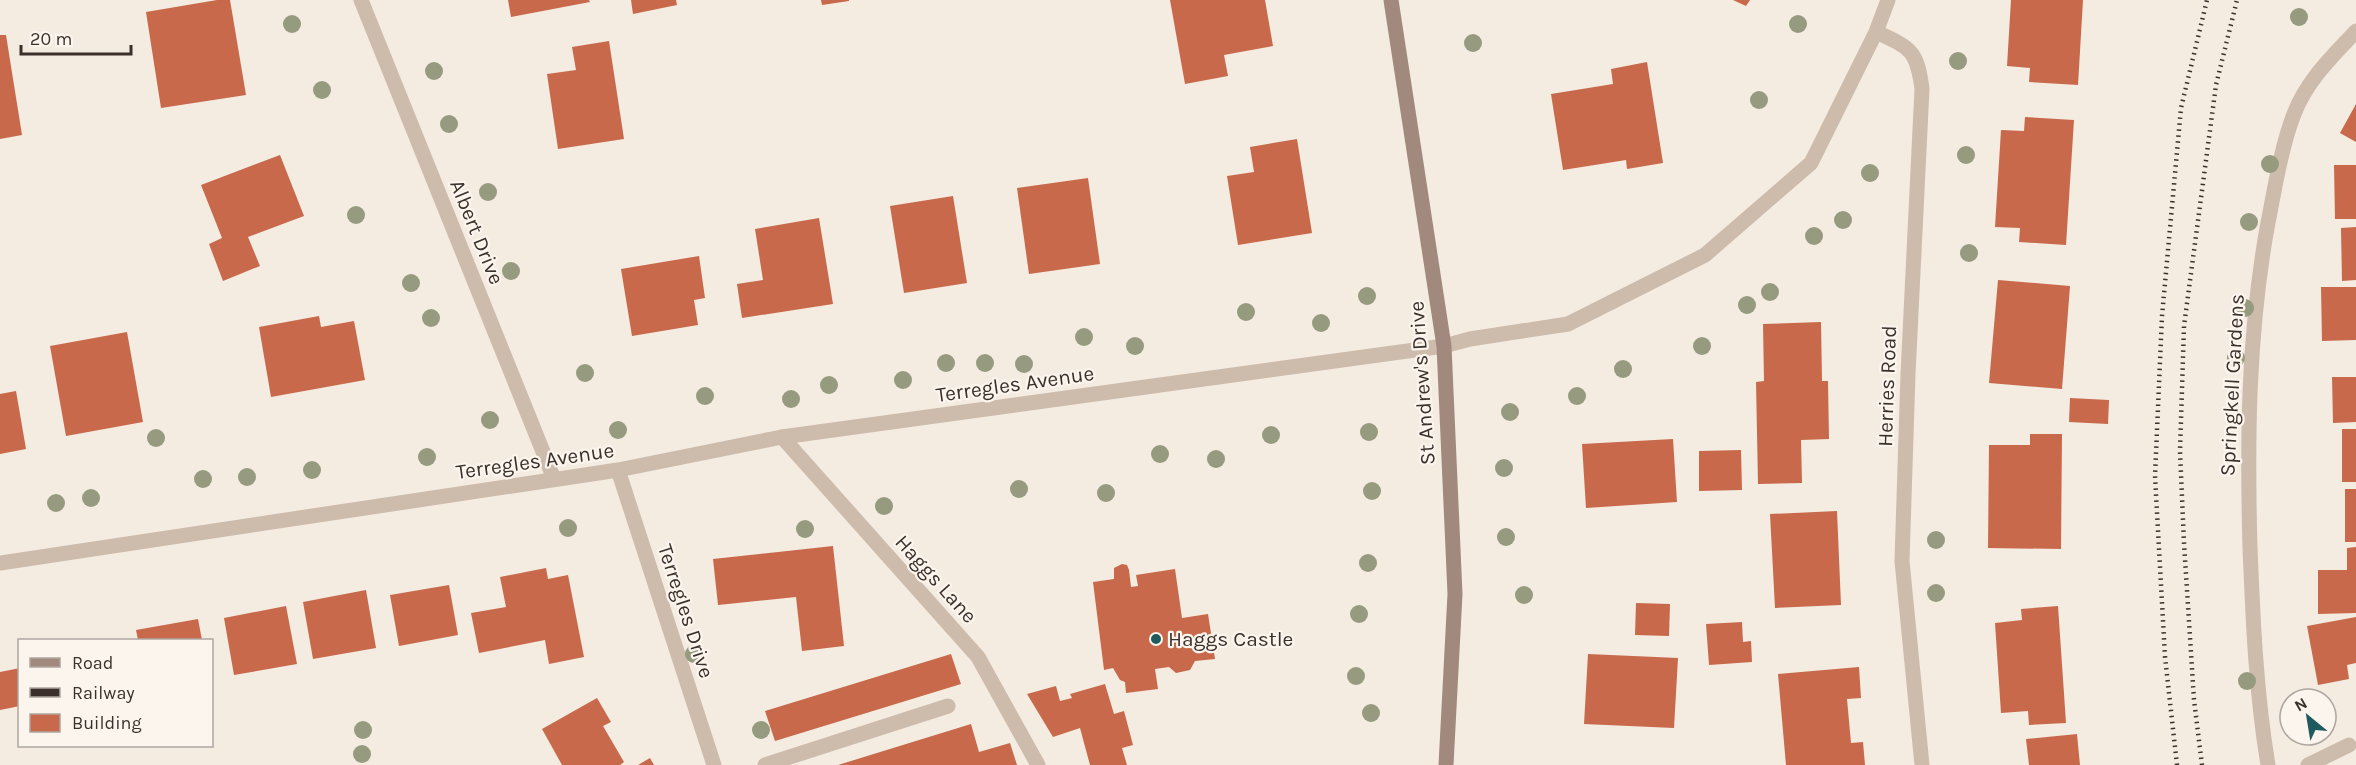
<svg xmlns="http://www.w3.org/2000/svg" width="2356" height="765" viewBox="0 0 2356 765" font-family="Karla,sans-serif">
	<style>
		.building { fill: #c8694b }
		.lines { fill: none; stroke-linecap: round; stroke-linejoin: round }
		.lane { stroke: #cdbbac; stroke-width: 15 }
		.street { stroke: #cdbbac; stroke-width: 15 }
		.secondary { stroke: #a18a7d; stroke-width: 15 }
		.rail { stroke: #3b302b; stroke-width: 4.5; stroke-dasharray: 1.5 4.5; stroke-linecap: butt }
		.tree { fill: #969b7f }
		.poi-dot { fill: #1f5a5e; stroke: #fbf5ee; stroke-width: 2 }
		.labels { text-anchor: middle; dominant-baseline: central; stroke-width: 4.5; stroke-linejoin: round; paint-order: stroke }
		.street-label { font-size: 21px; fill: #3b302b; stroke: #fbf5ee }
		.poi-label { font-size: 21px; fill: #3b302b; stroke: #fbf5ee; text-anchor: start }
	</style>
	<rect width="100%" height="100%" fill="#f4ebe1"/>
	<path class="building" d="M217,0H230L246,95L161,108L146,12Z
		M508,0H589L590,2L511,17Z
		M631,0H676L677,5L633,14Z
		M821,0H849V1L822,5Z
		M1170,0H1265L1273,46L1224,55L1228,76L1185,84Z
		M1733,0H1750L1746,6Z
		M2011,0H2083L2078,85L2029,82L2030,68L2007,66Z
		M0,35H6L22,135L0,139Z
		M609,41L624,139L558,149L547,74L576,70L572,47Z
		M1647,62L1663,163L1627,169L1626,160L1563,170L1551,94L1613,84L1611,69Z
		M2356,104V142L2340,133Z
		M2025,117L2074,120L2066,245L2019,242L2020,228L1995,227L2001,130L2024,131Z
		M1297,139L1312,233L1238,245L1227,176L1254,172L1250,147Z
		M280,155L304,216L248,237L260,266L223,281L209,244L222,238L201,185Z
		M2334,165H2356V219H2335Z
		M1088,178L1100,264L1029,274L1017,188Z
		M953,196L967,283L904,293L890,206Z
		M819,218L833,304L742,318L737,284L763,280L755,229Z
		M2356,227V280L2342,281L2341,228Z
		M699,256L705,298L694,300L698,325L632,336L621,269Z
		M1998,280L2070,286L2062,389L1989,383Z
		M2321,287H2356V340L2322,341Z
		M319,316L321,327L354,321L365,380L271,397L259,327Z
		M1821,322L1822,381H1828L1829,439L1801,440L1802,483L1758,484L1756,382L1764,381L1763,324Z
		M127,332L143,422L66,436L50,346Z
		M2332,377H2356V422L2333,423Z
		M16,391L26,449L0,454V394Z
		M2070,398L2109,400L2108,424L2069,422Z
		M2342,429H2356V482H2342Z
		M2030,434H2062L2061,549L1988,548L1989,445H2030Z
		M1673,439L1677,502L1586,508L1582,444Z
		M1741,450L1742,490L1699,491V451Z
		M2345,489H2356V542H2345Z
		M1837,511L1841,605L1775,608L1770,514Z
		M833,546L844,646L802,651L796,597L718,605L713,559Z
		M2356,547V613L2318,614V570H2347V548Z
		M1122,564L1127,565L1129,570L1131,587L1138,586L1136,575L1175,569L1182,618L1208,614L1215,659L1195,661L1190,670L1176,673L1169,667L1155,669L1158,689L1126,693L1125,682L1120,680L1113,668L1104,670L1093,582L1114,579V568Z
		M546,568L548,579L568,575L584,657L549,664L545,640L479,653L471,613L506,607L500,577Z
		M449,585L458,635L399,646L390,595Z
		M366,590L376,648L313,659L303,602Z
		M1636,603L1670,604L1669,636L1635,635Z
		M286,606L297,664L234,675L224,618Z
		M2058,606L2066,723L2029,725L2028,711L2001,713L1995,623L2022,620L2021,609Z
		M2356,617V663L2347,665L2349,679L2318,685L2307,626Z
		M198,619L202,640H138L136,630Z
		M1742,622L1743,642L1751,641L1752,662L1709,665L1706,624Z
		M951,654L961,684L775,741L765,711Z
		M1588,654L1678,658L1674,728L1584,724Z
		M1859,667L1861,698L1847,699L1851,743L1863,742L1865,765H1786L1778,674Z
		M20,668V706L0,710V672Z
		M1105,684L1114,714L1124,711L1133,745L1122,748L1127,765H1090L1080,728L1053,737L1027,694L1056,686L1060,701L1072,698L1070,694Z
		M597,698L611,722L603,726L624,762L620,765H562L542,729Z
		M971,724L979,752L1010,743L1017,765H838Z
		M2077,734L2080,765H2029L2026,739Z
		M650,758L654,765H638Z"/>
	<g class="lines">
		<path class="lane" d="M782,437L978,657L1038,765
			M765,765L948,706
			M2308,765L2349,745"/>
		<path class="street" d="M361,0L554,479
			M1876,32C1911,48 1917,50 1922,89L1908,374L1902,561L1922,765
			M618,470L714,765
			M0,563L618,470L782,437L1444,346L1470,339L1568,324L1705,255L1811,163L1876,32L1888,0
			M2268,765C2256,693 2253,621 2250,548C2247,440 2248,335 2267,228C2274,193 2281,147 2294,114C2307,80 2332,57 2356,31"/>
		<path class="secondary" d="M1391,0L1444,346L1455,594L1446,765"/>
		<path class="rail" d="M2177,765L2165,657L2155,476L2162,316L2181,108L2207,0
			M2202,765L2194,700L2184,543L2180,451L2184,326L2216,85L2237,0"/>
	</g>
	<g class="tree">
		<circle cx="2299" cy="17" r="9"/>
		<circle cx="292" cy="24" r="9"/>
		<circle cx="1798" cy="24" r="9"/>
		<circle cx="1473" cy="43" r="9"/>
		<circle cx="1958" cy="61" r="9"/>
		<circle cx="434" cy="71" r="9"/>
		<circle cx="322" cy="90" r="9"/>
		<circle cx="1759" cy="100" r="9"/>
		<circle cx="449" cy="124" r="9"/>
		<circle cx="1966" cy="155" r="9"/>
		<circle cx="2270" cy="164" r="9"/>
		<circle cx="1870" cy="173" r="9"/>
		<circle cx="488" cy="192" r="9"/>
		<circle cx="356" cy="215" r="9"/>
		<circle cx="1843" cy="220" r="9"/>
		<circle cx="2249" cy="222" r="9"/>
		<circle cx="1814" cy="236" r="9"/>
		<circle cx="1969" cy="253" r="9"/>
		<circle cx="511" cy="271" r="9"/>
		<circle cx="411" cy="283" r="9"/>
		<circle cx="1770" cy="292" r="9"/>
		<circle cx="1367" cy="296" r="9"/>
		<circle cx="1747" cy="305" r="9"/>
		<circle cx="2245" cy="308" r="9"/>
		<circle cx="1246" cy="312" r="9"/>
		<circle cx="431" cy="318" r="9"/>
		<circle cx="1321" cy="323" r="9"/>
		<circle cx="1084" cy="337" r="9"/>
		<circle cx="1135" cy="346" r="9"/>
		<circle cx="1702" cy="346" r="9"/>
		<circle cx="2236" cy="358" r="9"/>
		<circle cx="946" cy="363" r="9"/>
		<circle cx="985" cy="363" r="9"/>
		<circle cx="1024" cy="364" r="9"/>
		<circle cx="1623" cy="369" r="9"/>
		<circle cx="585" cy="373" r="9"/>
		<circle cx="903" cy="380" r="9"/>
		<circle cx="829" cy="385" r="9"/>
		<circle cx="705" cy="396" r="9"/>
		<circle cx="1577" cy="396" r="9"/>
		<circle cx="791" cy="399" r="9"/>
		<circle cx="1510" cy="412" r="9"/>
		<circle cx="490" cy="420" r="9"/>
		<circle cx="618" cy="430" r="9"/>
		<circle cx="1369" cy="432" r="9"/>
		<circle cx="1271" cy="435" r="9"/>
		<circle cx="156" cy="438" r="9"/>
		<circle cx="1160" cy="454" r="9"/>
		<circle cx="427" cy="457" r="9"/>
		<circle cx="1216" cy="459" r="9"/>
		<circle cx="1504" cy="468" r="9"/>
		<circle cx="312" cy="470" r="9"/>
		<circle cx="247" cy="477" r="9"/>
		<circle cx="203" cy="479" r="9"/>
		<circle cx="1019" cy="489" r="9"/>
		<circle cx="1372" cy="491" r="9"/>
		<circle cx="1106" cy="493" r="9"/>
		<circle cx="91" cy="498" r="9"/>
		<circle cx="56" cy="503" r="9"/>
		<circle cx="884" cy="506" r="9"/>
		<circle cx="568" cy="528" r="9"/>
		<circle cx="805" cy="529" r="9"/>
		<circle cx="1506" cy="537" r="9"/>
		<circle cx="1936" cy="540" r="9"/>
		<circle cx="1368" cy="563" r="9"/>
		<circle cx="1936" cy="593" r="9"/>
		<circle cx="1524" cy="595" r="9"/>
		<circle cx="1359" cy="614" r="9"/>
		<circle cx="694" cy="654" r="9"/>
		<circle cx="1356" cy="676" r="9"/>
		<circle cx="2247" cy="681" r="9"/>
		<circle cx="1371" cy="713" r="9"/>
		<circle cx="363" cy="730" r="9"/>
		<circle cx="761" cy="730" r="9"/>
		<circle cx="362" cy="754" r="9"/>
	</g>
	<circle class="poi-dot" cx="1156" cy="639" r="6"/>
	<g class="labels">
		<g class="street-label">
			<text transform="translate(477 232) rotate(68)">Albert Drive</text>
			<text transform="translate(1422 383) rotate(-94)">St Andrew's Drive</text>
			<text transform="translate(1015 384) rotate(-8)">Terregles Avenue</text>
			<text transform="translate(2232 385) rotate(-87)">Springkell Gardens</text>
			<text transform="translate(1887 386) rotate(-88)">Herries Road</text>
			<text transform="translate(535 461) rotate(-8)">Terregles Avenue</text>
			<text transform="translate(936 579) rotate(48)">Haggs Lane</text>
			<text transform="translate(686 611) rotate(72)">Terregles Drive</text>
		</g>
		<g class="poi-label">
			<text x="1168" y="639">Haggs Castle</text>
		</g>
	</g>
	<rect x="18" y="639" width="195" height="108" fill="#fbf5ee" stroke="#aea6a0" stroke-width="1.5"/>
	<rect x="30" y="658" width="30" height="9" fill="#a18a7d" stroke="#aea6a0" stroke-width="1.5"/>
	<text x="72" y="669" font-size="18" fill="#3b302b">Road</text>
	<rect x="30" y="688" width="30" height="9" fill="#3b302b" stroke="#aea6a0" stroke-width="1.5"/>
	<text x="72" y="699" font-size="18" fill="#3b302b">Railway</text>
	<rect x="30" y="714" width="30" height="18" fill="#c8694b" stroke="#aea6a0" stroke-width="1.5"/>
	<text x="72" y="729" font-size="18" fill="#3b302b">Building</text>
	<g transform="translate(2308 717) rotate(330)"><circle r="28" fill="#fbf5ee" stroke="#aea6a0" stroke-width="1.5"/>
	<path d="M0-4.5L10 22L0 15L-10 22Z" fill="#1f5a5e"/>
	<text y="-9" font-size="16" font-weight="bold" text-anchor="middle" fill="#3b302b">N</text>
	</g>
	<path d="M21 45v9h110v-9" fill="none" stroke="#3b302b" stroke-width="3"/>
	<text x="30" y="45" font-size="18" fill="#3b302b" stroke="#fbf5ee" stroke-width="4.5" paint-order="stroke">20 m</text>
</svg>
